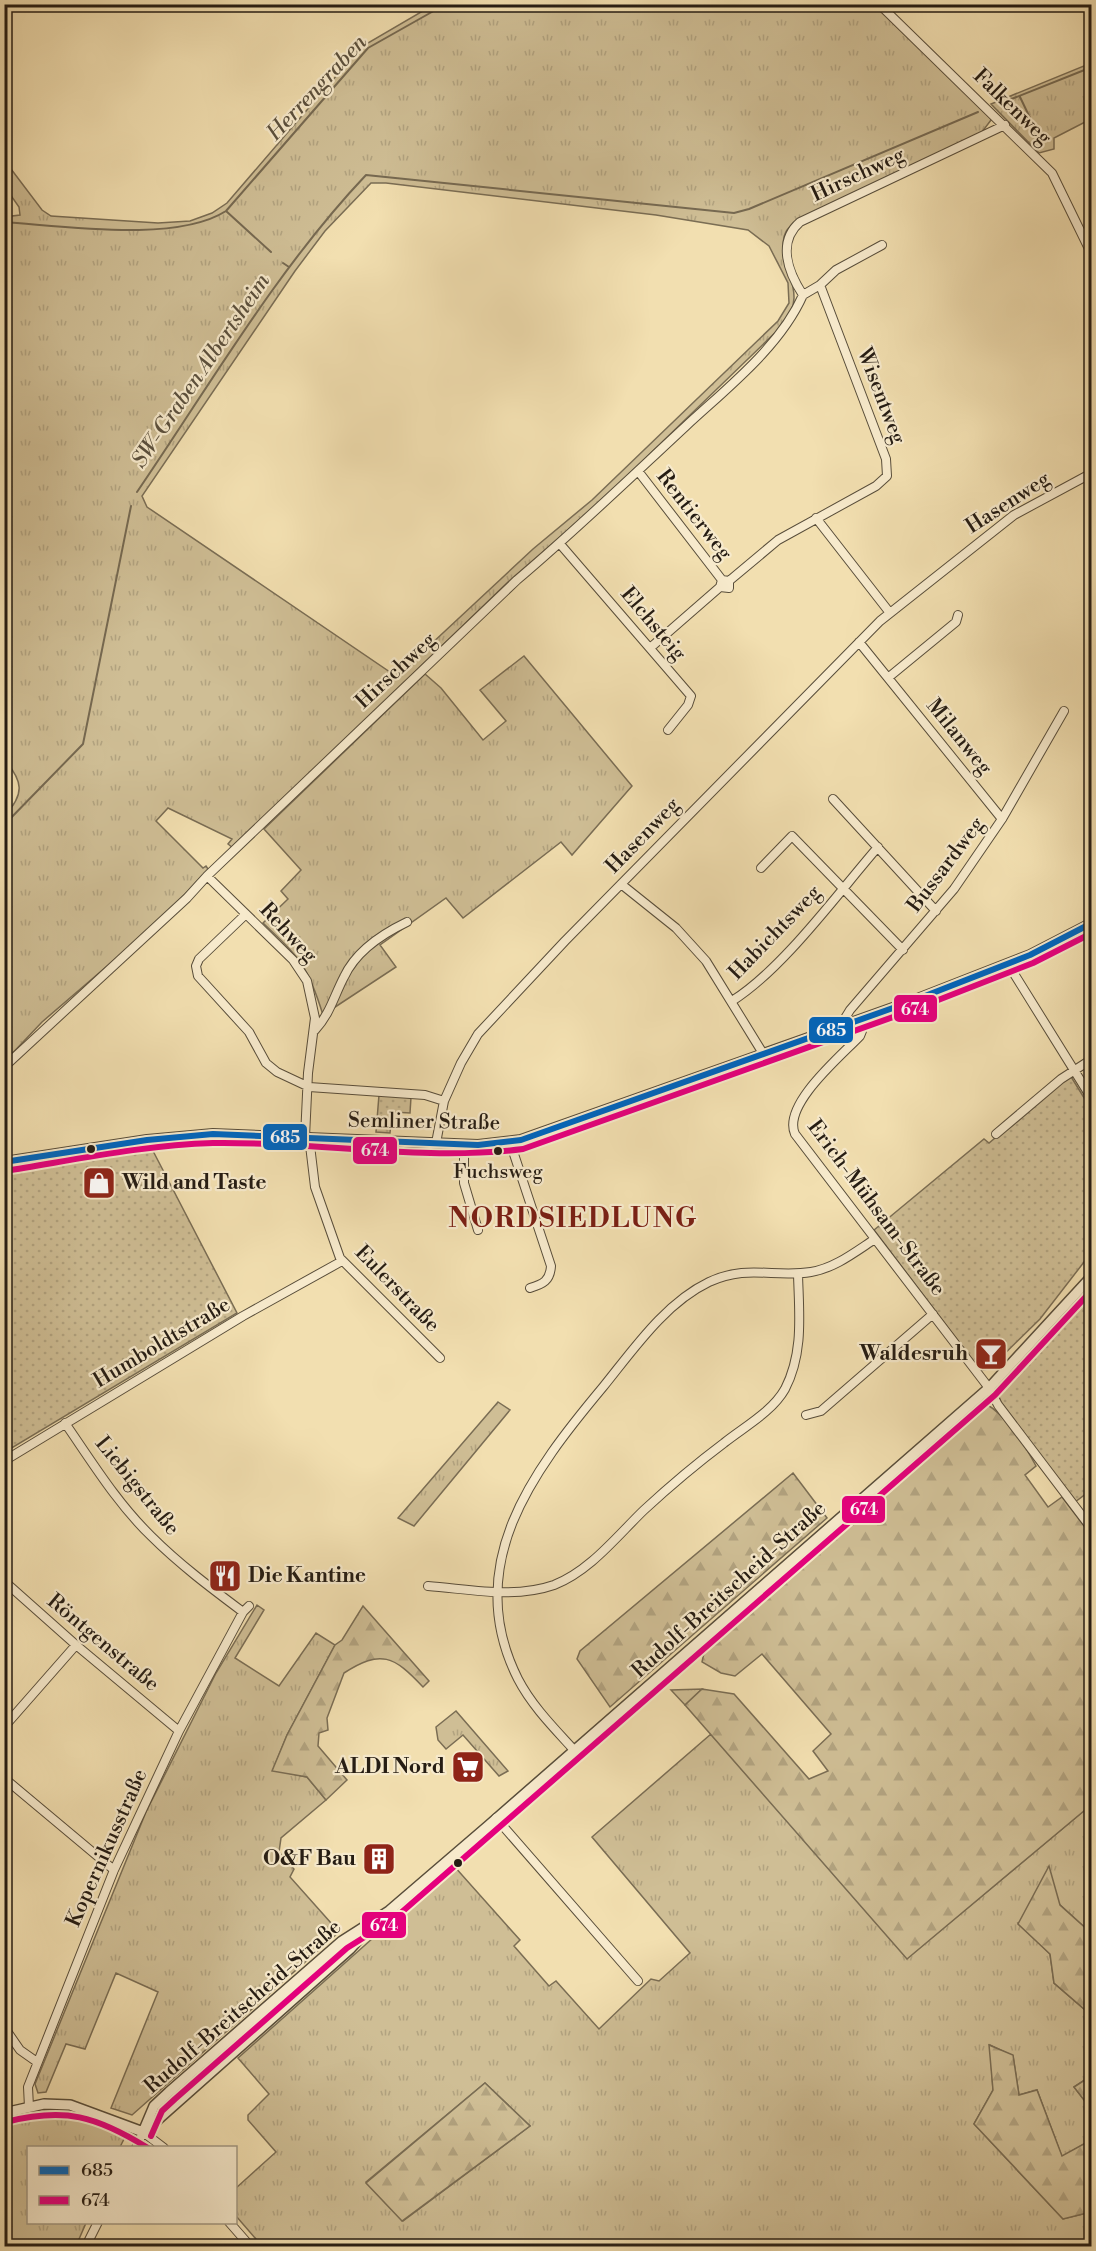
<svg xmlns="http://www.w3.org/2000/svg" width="1096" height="2251" viewBox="0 0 1096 2251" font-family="'Libre Bodoni',serif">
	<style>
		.grass { fill: url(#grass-tufts); stroke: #7a6d54; stroke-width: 1.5; fill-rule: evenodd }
		.forest { fill: url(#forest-firs); stroke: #7a6d54; stroke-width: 1.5 }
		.garden { fill: url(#garden-dots); stroke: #7a6d54; stroke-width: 1.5 }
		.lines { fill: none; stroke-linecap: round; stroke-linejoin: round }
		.stream { stroke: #766951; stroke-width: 2 }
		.minor-casing { stroke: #584d3a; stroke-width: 10 }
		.tertiary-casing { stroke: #584d3a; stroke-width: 12 }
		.minor { stroke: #f7eacc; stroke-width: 8 }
		.tertiary { stroke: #f7eacc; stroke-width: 9 }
		.bus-1-casing { stroke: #f7eacc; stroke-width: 10 }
		.bus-2-casing { stroke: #f7eacc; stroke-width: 10 }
		.bus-1 { stroke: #0065bd; stroke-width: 6 }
		.bus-2 { stroke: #e5007d; stroke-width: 6 }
		.bus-dot { fill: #251c13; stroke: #f7eacc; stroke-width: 2 }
		.labels { text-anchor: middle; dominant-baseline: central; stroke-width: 4.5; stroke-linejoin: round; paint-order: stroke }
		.bus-label { font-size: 20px; fill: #251c13; stroke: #f7eacc }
		.street-label { font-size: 21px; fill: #251c13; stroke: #f7eacc }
		.poi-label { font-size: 21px; font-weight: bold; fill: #251c13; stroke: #f7eacc; text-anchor: end }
		.water-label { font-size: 22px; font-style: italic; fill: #5b503d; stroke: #f7eacc }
		.district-label { font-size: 27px; font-weight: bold; letter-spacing: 1.5px; fill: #7a1f14; stroke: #f7eacc }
		.line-badge { stroke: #f7eacc; stroke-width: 2 }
		.badge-label { font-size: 16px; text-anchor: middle; font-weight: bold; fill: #fff }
	</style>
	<defs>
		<pattern id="grass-tufts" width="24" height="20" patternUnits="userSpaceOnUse" patternTransform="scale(1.5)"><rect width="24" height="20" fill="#cfbe95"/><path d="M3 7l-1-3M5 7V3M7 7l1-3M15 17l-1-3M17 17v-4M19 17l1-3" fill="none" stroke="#b2a380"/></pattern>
		<pattern id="forest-firs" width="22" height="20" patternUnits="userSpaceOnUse" patternTransform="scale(1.5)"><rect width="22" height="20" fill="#cfbe95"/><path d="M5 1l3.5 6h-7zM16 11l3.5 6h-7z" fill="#b2a380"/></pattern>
		<pattern id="garden-dots" width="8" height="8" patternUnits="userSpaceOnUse" patternTransform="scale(1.5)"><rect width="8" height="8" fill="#cfbe95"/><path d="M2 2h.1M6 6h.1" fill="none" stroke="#b2a380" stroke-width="1.8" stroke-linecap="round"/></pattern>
	</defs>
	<rect width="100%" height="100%" fill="#f2dfb0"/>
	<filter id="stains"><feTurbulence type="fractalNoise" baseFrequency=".00333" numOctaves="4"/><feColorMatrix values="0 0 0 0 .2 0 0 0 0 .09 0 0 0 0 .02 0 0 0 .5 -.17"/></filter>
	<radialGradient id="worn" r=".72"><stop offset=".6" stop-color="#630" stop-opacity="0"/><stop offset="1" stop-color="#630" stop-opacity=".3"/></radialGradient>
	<path class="grass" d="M433,5H874L989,113L991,120L982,132L797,220C767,240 795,270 794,298C794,309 787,318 781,327L597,505L508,582L233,848L228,844L232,839L168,808L156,821L203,868L206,866L208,869L163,918L42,1022L5,1061V815C25,794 23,781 4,759V217L20,215L19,207L5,187V161L42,210L51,216L158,223L190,221L212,213L227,203L361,47ZM371,183H386L656,215L748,230L769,246L788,283L789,303L778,321L592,500L533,549L400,673L390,672L147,507L142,496L295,271L325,231Z
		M1091,63V119L1054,138V149L1039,153L991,104Z
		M524,656L632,786L572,855L561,842L463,918L446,898L380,945L396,967L323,1015C308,966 300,958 263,923L288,899L281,891L301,870L264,829L425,674L441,688L483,740L506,721L480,690Z
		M498,1402L510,1410L414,1526L398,1518Z
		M257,1605L264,1610L235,1658L279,1686L316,1633L335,1645L287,1735L273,1770L307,1777L326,1800L281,1838L279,1852L294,1869L290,1877L339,1932L132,2115L111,2108L158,1992L116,1973L85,2049L66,2044L46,2092L38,2093L35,2084L146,1812L216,1673Z
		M702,1689L685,1705L671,1690Z
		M456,1711L508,1771L499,1776L463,1735L446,1749L438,1740L436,1727Z
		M711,1734L907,1958L1091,1805V1933L1060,1905L1018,1923L1050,1954L1054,1983L1091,2015V2076L1074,2087L1091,2109V2140L1062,2157L1037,2090L1019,2095L1013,2056L990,2045L993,2090L974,2124L1063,2219L1091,2212V2246H262L236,2216V2188L276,2152L248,2120V2115L269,2094L238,2058L454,1866L520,1940L514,1946L549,1986L556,1981L599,2029L651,1979L659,1981L690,1953L592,1837ZM485,2083L530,2126L403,2221L366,2182Z
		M44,2111L79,2116L126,2135L120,2147L28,2148V2222L86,2223L76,2246H5V2146L11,2144L7,2121Z"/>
	<path class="forest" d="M986,1404C1006,1415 1025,1445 1036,1466L1025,1475L1048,1507L1062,1497L1091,1535V1805L907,1959L685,1705L702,1689L734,1694L809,1779L828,1771L813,1751L831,1734L762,1654L735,1676L721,1673L702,1662L706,1644Z
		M793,1473L827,1518L610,1707L577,1659L580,1651Z
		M363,1606L429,1681L423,1687C394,1656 381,1649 344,1673L327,1718L328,1730L319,1733L318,1746L347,1780L326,1800L307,1777L272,1771L287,1735L335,1645L342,1640Z
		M1049,1866L1060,1905L1091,1933V2015L1054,1983L1050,1954L1018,1924Z
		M989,2045L1013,2055L1019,2095L1037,2090L1062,2156L1091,2140V2212L1063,2219L974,2124L993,2090Z
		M1091,2076V2109L1074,2087Z
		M485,2083L530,2126L402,2221L366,2183Z"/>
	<path class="garden" d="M1070,1075L1091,1109V1253L1040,1319L989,1369L980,1370L874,1230L984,1139L989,1143Z
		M379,1095L411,1097L410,1113L392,1112L390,1133L376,1132Z
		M152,1149L237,1313L5,1452V1174Z
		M1091,1290V1490L1075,1502L1001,1402L998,1394Z"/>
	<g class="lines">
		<path class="stream" d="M1020,97L1043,145
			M999,104L1092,67
			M226,211L271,252
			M4,222C64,226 176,243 226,211L368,48L446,4
			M283,263L289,267
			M137,492C210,385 277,269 366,175L734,213L749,209L978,112
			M4,825L83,744L131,506"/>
		<g class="minor-casing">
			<path id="minor" d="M879,4L1052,173L1092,255
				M803,295L820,285L836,270L882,245
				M638,471L722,580
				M816,518L890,613
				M560,544L691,696L688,705L668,730
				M729,581L722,580L720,587L729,588V581L778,540L876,486L887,476L886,459L820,285
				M859,642L1002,819
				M650,648L720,587
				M889,677L956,622L958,615
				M833,799L936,911
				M761,868L792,836L903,950
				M207,876L293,960L307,981L315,1018L308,1073L305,1137
				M621,884L676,928L706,961L764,1055
				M246,914L199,959L196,966L198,976L249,1032L266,1063L277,1072L309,1087L425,1095L444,1101
				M1008,964L1092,1099
				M732,1001C783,969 838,893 878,847
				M859,1021L862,1031L860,1036C841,1056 782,1105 795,1134L989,1388L998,1405L1092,1529
				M839,1028L850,1010L954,889L1002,819L1064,711
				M315,1030C330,1014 334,996 344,977C356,951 382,934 407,922
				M4,1067L187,898L207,876L517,580C575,531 630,478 686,426C727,388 780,347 803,295C788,272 777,242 800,222L1005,125
				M996,1134L1061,1079L1092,1059
				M309,1137L315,1187L340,1258L440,1358
				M510,1142L551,1266C550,1281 543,1284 530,1288
				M436,1143L444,1101L461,1063L478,1034L565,941L880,621L1014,515L1092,473
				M464,1145V1183L478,1230
				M806,1415L821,1411L933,1314
				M65,1423C92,1462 117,1503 151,1536C179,1564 211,1588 243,1612
				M4,1461L243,1316L342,1261
				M4,1581L76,1645L179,1731
				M428,1586C469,1589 514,1599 554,1585C590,1571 617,1536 644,1510C670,1486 696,1464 724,1443C744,1427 772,1412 785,1389C804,1352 799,1313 798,1274
				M4,1727L76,1645
				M574,1750C554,1728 532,1706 518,1679C461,1566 532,1472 603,1387C633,1350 665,1303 709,1282C747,1264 774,1278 811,1272C835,1268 855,1252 875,1239
				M4,1778L114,1870
				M496,1818L638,1981
				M4,2027L20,2050L37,2062
				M29,2107L28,2087L114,1870L179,1731L243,1612L249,1606
				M136,2148L143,2132L164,2148
				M229,2222L250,2246
				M86,2246L98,2222"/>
		</g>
		<g class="tertiary-casing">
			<path id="tertiary" d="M4,1162L147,1140L213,1134L478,1145L521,1140L907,1003L1030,955L1092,923
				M4,2113L44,2104L70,2105L143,2132
				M145,2131L350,1949L370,1927
				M143,2132L154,2106L169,2092L342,1941L389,1911L488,1826L989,1388L1092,1276"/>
		</g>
		<use href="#minor" class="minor"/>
		<use href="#tertiary" class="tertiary"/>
		<g class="bus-1-casing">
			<path id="bus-1" d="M4,1162L147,1140L213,1134L478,1145L521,1140L907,1003L1030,955L1092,923"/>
		</g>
		<g class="bus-2-casing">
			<path id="bus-2" d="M5,1171C74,1160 144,1145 213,1143C316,1141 420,1162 523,1149L910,1011L1033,963L1092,933
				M6,2122C65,2107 96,2116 148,2148
				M151,2136L162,2111L175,2099L347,1948L395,1918L995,1395L1092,1290"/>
		</g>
		<use href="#bus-1" class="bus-1"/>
		<use href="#bus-2" class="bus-2"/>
	</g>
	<defs>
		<g id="shop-square" transform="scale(1.725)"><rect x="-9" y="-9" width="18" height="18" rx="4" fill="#8f2418" stroke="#f7eacc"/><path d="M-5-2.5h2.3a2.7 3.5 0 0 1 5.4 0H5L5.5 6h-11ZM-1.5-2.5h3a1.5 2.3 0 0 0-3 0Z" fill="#fff"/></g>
		<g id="bar-square" transform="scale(1.725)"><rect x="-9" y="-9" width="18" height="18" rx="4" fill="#8f2418" stroke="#f7eacc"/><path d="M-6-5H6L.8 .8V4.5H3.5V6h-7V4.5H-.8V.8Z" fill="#fff"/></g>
		<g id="restaurant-square" transform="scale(1.725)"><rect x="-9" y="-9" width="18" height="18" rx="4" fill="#8f2418" stroke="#f7eacc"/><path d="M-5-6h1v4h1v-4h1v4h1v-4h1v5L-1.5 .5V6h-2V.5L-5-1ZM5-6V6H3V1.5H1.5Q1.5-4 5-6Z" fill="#fff"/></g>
		<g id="supermarket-square" transform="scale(1.725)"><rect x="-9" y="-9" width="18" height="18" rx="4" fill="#8f2418" stroke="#f7eacc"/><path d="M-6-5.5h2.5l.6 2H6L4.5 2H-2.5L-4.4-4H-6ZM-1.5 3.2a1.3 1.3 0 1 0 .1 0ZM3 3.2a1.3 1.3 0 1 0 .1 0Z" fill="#fff"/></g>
		<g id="building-square" transform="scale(1.725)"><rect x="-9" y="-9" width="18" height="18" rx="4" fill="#8f2418" stroke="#f7eacc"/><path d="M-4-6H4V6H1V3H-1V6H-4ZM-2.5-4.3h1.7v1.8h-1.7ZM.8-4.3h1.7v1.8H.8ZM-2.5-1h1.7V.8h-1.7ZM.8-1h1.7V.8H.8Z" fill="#fff"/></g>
	</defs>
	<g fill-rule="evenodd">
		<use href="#shop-square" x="99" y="1183"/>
		<use href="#bar-square" x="991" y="1354"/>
		<use href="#restaurant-square" x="225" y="1576"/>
		<use href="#supermarket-square" x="468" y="1767"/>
		<use href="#building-square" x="379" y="1859"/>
	</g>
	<g class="bus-dot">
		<circle cx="91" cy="1149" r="5"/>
		<circle cx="498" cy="1151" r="5"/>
		<circle cx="458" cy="1863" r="5"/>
	</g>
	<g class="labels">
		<g class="bus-label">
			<text x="498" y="1172">Fuchsweg</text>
		</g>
		<g class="street-label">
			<text transform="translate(1012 107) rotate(44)">Falkenweg</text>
			<text transform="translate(858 175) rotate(-25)">Hirschweg</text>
			<text transform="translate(881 396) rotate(69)">Wisentweg</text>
			<text transform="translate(1008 503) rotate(-33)">Hasenweg</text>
			<text transform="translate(694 515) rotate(52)">Rentierweg</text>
			<text transform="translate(653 624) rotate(50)">Elchsteig</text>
			<text transform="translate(396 671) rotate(-43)">Hirschweg</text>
			<text transform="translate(959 737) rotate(51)">Milanweg</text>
			<text transform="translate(643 836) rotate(-46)">Hasenweg</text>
			<text transform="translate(946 865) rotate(-53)">Bussardweg</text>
			<text transform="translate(288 933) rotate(47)">Rehweg</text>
			<text transform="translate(775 933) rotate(-46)">Habichtsweg</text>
			<text transform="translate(424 1122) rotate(1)">Semliner Straße</text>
			<text transform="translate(876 1208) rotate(53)">Erich-Mühsam-Straße</text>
			<text transform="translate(397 1289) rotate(46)">Eulerstraße</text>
			<text transform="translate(162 1343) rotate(-31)">Humboldtstraße</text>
			<text transform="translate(137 1486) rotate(51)">Liebigstraße</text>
			<text transform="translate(729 1590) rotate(-42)">Rudolf-Breitscheid-Straße</text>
			<text transform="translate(103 1643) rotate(40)">Röntgenstraße</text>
			<text transform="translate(107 1848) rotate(-66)">Kopernikusstraße</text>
			<text transform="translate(243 2007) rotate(-41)">Rudolf-Breitscheid-Straße</text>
		</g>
		<g class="poi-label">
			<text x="122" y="1183" text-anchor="start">Wild and Taste</text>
			<text x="968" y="1354">Waldesruh</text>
			<text x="248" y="1576" text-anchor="start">Die Kantine</text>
			<text x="445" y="1767">ALDI Nord</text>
			<text x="356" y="1859">O&amp;F Bau</text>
		</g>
		<g class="water-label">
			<text transform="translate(317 88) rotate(-47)">Herrengraben</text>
			<text transform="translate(201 371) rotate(-56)">SW-Graben Albertsheim</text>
		</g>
		<g class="district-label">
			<text x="573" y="1219">NORDSIEDLUNG</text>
		</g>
	</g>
	<g class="line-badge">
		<rect x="893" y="994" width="45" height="29" rx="6" fill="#e5007d"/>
		<rect x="808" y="1016" width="46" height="28" rx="6" fill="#0065bd"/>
		<rect x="262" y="1123" width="46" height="28" rx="6" fill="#0065bd"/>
		<rect x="352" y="1136" width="46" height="29" rx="6" fill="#e5007d"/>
		<rect x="841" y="1495" width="45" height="29" rx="6" fill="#e5007d"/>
		<rect x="361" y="1911" width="46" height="28" rx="6" fill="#e5007d"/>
	</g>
	<g class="badge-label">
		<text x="915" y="1015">674</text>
		<text x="831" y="1036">685</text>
		<text x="285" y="1143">685</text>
		<text x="375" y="1156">674</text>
		<text x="864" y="1515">674</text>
		<text x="384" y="1931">674</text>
	</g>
	<rect width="1096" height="2251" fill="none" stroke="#f2dfb0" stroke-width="24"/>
	<rect x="6" y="6" width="1084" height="2239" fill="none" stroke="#251c13" stroke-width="3"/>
	<rect x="12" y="12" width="1072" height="2227" fill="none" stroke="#251c13" stroke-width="1.5"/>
	<rect x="27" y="2146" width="210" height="78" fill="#f7eacc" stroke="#a39882" stroke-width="1.5"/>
	<rect x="39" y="2166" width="30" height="9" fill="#0065bd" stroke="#a39882" stroke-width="1.5"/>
	<text x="81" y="2176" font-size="18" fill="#251c13">685</text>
	<rect x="39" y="2196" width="30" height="9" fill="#e5007d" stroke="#a39882" stroke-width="1.5"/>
	<text x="81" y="2206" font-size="18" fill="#251c13">674</text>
	<rect width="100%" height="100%" filter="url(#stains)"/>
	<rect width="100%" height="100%" fill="url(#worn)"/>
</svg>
